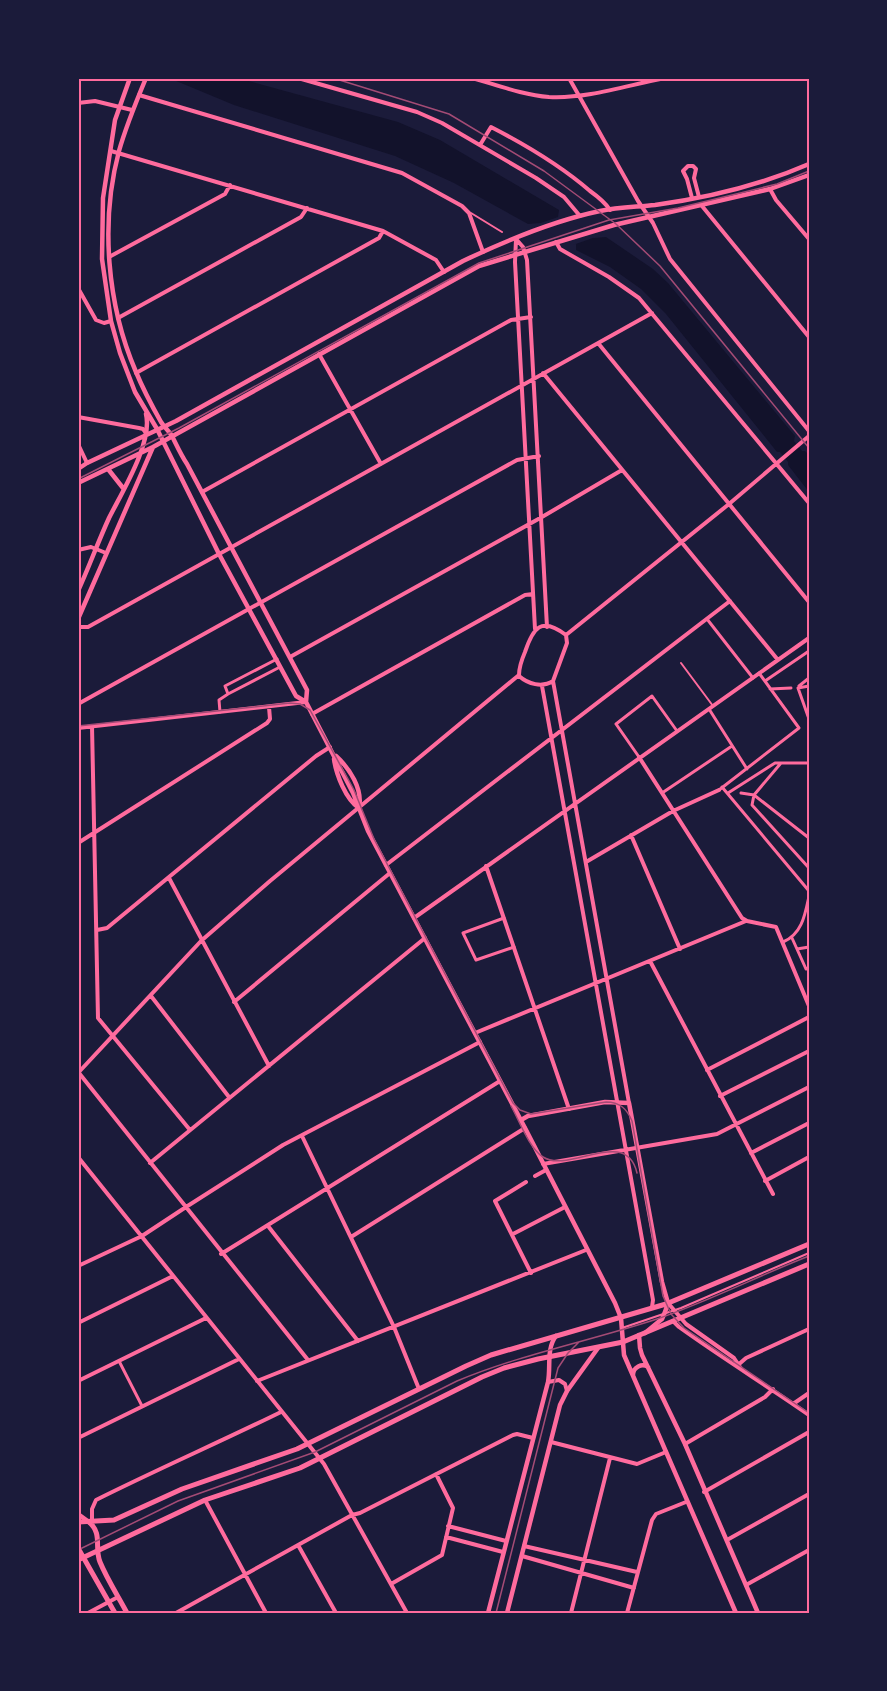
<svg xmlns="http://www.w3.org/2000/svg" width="887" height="1691" viewBox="0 0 887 1691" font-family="'Fira Sans Condensed',sans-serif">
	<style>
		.water { fill: #12122b }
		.pier { fill: #1b1b3a }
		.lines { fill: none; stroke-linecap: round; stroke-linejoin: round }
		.service { stroke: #ff6b9d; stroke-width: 2 }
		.pedestrian { stroke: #ff6b9d; stroke-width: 3 }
		.minor { stroke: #ff6b9d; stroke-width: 4 }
		.tertiary { stroke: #ff6b9d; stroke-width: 4.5 }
		.secondary { stroke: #ff6b9d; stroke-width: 5 }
		.tram { stroke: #a44b75; stroke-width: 1.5 }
		.neatline { fill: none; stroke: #ff6b9d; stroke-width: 2 }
	</style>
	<rect width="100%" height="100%" fill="#1b1b3a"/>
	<path class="water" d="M169,78H238L398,122L440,140L559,210L558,217L594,238L606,237L653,269L668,283L795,436L794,441L802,451H805L809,455V492L788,465V462L780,452H777L666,314L641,289L610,267L576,250V244L540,223L528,224L454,183L395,156L234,105Z"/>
	<path class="pier" d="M561,216L596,235L604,234L573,245L535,225Z"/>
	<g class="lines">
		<path class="service" d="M471,213L502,232
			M681,663L713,706
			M622,1328L681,1308L809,1253"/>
		<path class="pedestrian" d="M707,619L753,678
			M765,681L809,651
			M799,686L809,678
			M809,686L798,688L809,719
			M770,689L791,688
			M228,694L280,667
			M709,709L747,769
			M220,712L219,700L228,694L225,686L277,659
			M639,757L616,724L652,696L677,731
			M781,763L754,795L809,838
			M722,787L809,891
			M719,790L799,728L759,673
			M662,793L732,746
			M728,793L775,763H809
			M741,793L754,795L752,805L809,868
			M504,918L463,933L476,960L514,947
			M792,938L806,969L809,968
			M783,942C802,934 805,915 809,896
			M797,949L809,947
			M119,1361L142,1406"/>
		<path class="minor" d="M298,78L417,112L442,123L536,178L564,197L580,216
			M472,78C497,85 523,95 549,97C588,99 628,85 665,78
			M569,78L638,201L653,223L670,259L809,431
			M139,95L402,173L462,206L469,213L483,252
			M78,103L95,101L132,110
			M480,145L491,127C526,145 560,165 590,191C597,196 605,202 610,210
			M111,151L383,231L436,260L444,272
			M770,189L776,200L809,239
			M692,198L687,179L683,171L688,166H693L696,169L694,178L699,197
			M702,206L809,337
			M516,239L523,247L527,260L547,627
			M516,239L515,262L535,629
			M556,242L560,249L609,277L639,298L809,503
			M109,257L225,194L230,185
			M78,288L96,320L104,323L111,321
			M118,318L301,217L307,208
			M598,343L809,602
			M319,354L381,464
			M136,373L379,238L383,231
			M543,373L778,660
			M78,417L139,428L143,429L146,433
			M78,444L87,463
			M202,492L511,320L531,317
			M78,550L91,547L106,553
			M78,627H88L652,313
			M566,635L729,504L809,436
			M290,657L542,517L622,470
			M519,675C519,667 522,659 525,652C533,628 541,616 566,635
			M519,676C528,684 542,688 553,681L567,643L566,635
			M553,681L629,1103
			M542,686L653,1300L652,1307
			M78,704L517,460L539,456
			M312,714L525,595L533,594
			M92,726L98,1018L190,1130
			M78,728L306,702
			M639,757L742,918L747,921L776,927L809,1006
			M631,835L680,949
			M78,843L267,723L270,719L269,707
			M586,862L673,811L719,790
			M386,865L730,601
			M486,866L569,1109
			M169,878L269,1066
			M414,918L809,638
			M97,930L107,928L316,756L330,747
			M650,961L773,1194
			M151,996L229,1097
			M234,1002L390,873
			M475,1033L746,921
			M707,1070L809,1017
			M78,1073L201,941L270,881L519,675
			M79,1073L186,1207L283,1145L480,1042
			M720,1096L809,1051
			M302,1136L394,1327L419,1389
			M751,1153L809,1123
			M78,1157L324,1464L407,1613
			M150,1163L425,938
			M543,1164L717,1134L809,1087
			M535,1176L546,1170
			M765,1181L809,1157
			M526,1182L495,1201L531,1273
			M268,1226L358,1341
			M513,1234L565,1207
			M351,1237L525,1128
			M221,1254L500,1081
			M78,1266L142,1236L186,1207L308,1360
			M668,1303L686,1324L734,1358L742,1370
			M673,1321L679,1327C722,1358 766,1385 809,1415
			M78,1323L173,1276
			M738,1365L746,1358L809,1329
			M78,1381L206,1318
			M257,1381L586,1250
			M548,1382L559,1380L565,1384L567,1391
			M793,1404L809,1393
			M78,1438L239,1359
			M551,1442L637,1464L666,1452
			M685,1444L765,1397L773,1389
			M704,1492L809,1432
			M205,1500L266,1613
			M92,1521V1509L96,1500C158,1469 220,1442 281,1412
			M448,1526L506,1541
			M446,1537L503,1552
			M727,1540L809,1494
			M298,1545L336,1613
			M524,1546L637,1572
			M522,1556L634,1588
			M391,1584L442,1555L453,1508L436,1474
			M746,1585L809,1550
			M88,1613L118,1597
			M176,1613L352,1515L360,1513L513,1435L517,1434L533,1438
			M571,1613L610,1458
			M627,1613L652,1520L656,1514L686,1502"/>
		<path class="tertiary" d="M130,78L115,120L103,198L102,259L111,321L120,353L135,392L157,429L219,554L296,696L306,702L353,793L368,831L525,1128L615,1303L621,1318L624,1355L736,1613
			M146,78C136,102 126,126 119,151C100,222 107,305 136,372C143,389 152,406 161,422C164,427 169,431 172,436C177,446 181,455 187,464L307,690L306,702
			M78,469L87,463L176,421L463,261C503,242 557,220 600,211C618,207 637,207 655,205C707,198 761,185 809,164
			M108,469L123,488
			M78,483L153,447L479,266L614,225L770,189L809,175
			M78,591C89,567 98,542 109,518C122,492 153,442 146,414
			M78,619L153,447
			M336,756C350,769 363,789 359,808
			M334,759C336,774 346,800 359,808
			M521,1120L528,1116L605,1102L629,1103L662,1282L668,1303L665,1312L662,1319L645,1333
			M639,1335L640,1348L642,1355L685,1444L758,1613
			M633,1375C633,1367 642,1363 648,1367
			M78,1514L89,1522
			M488,1613L548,1382C551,1367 546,1349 556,1336
			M507,1613L560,1405L567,1391L598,1348"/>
		<path class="secondary" d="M78,1522L114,1520L182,1489L297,1449L466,1366L491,1355L666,1304L809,1244
			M89,1522C103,1534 94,1547 100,1562C107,1579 118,1596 127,1613
			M78,1548L115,1613
			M78,1560L205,1500L300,1468L482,1377L504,1368L538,1359L623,1342L809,1264"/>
		<path class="tram" d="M333,78L449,114L544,171L616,224L660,266L809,448
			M78,479L179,428L479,263L609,220L678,208L777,184L809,171
			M78,726L290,703L300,704L310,710L354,790L374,839L513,1103L520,1110L531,1114L606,1102C620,1102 627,1109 632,1121L663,1296L671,1314L684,1328L809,1413
			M511,1106C519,1120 529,1148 543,1157C569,1174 626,1126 637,1173
			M78,1550L178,1501L315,1452L457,1381C522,1354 590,1341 657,1319C709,1301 758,1276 809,1256
			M496,1613L558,1368L568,1353L579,1342"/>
	</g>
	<rect width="887" height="1691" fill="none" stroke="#1b1b3a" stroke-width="159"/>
	<rect x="80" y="80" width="728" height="1532" class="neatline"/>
</svg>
